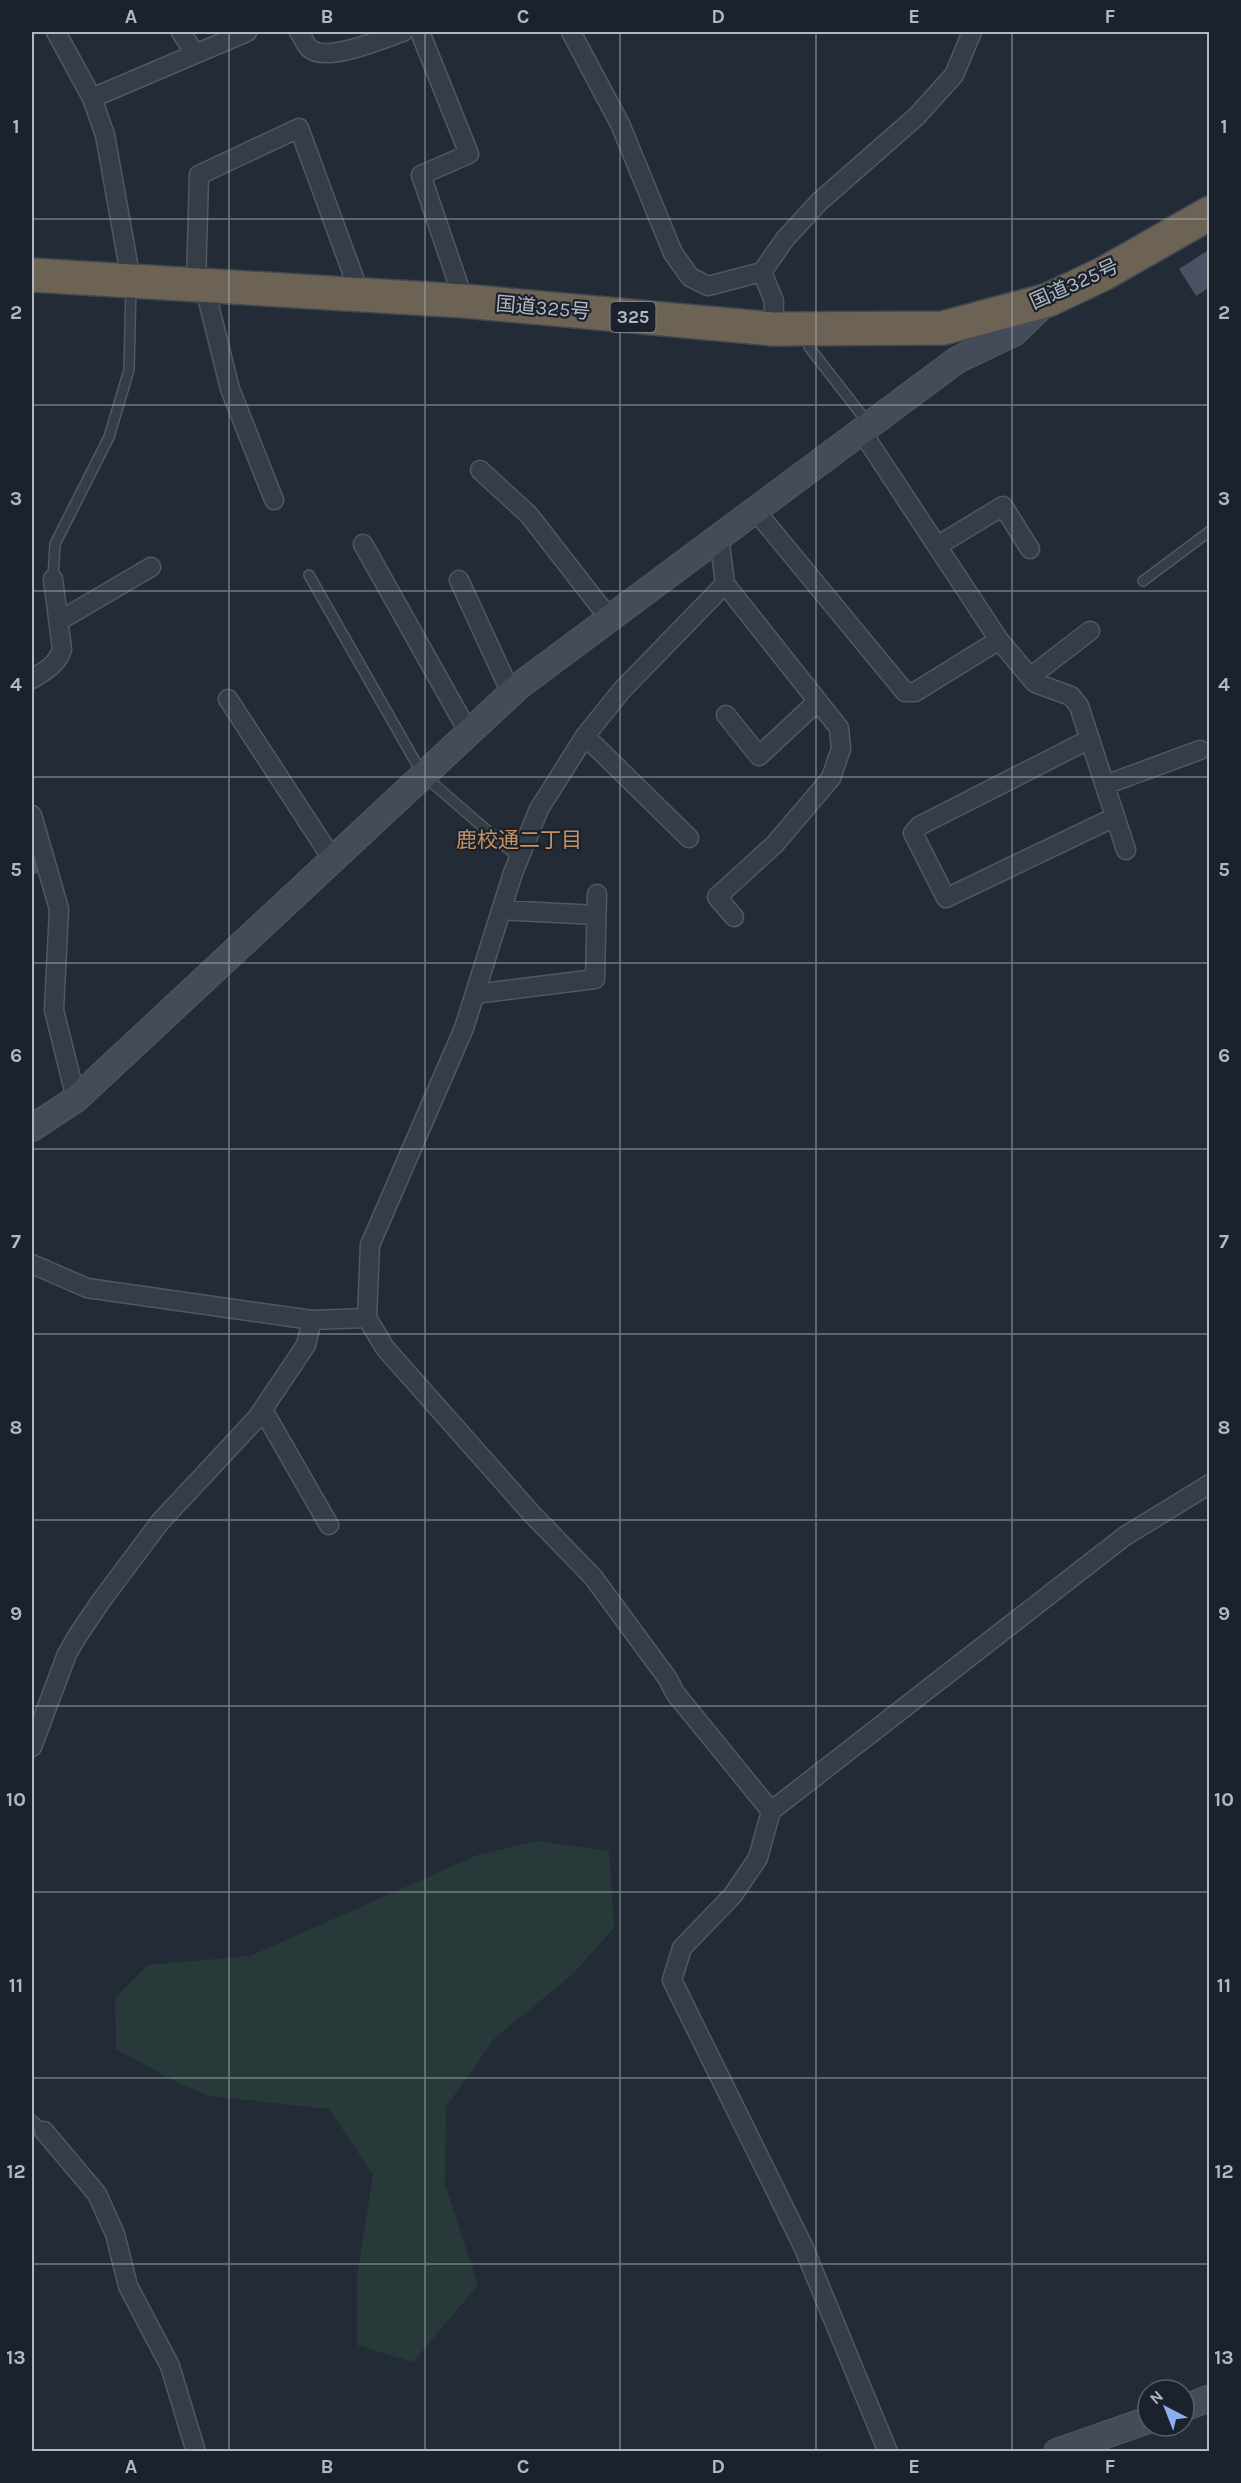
<svg xmlns="http://www.w3.org/2000/svg" width="1241" height="2483" viewBox="0 0 1241 2483" font-family="Karla,'Noto Sans JP',sans-serif">
	<style>
		.green { fill: #283939 }
		.building { fill: #495260 }
		.lines { fill: none; stroke-linecap: round; stroke-linejoin: round }
		.lane-casing { stroke: #515861; stroke-width: 12 }
		.street-casing { stroke: #515861; stroke-width: 21 }
		.secondary-casing { stroke: #515861; stroke-width: 28 }
		.highway-casing { stroke: #414851; stroke-width: 36 }
		.lane { stroke: #363d47; stroke-width: 9 }
		.street { stroke: #363d47; stroke-width: 18 }
		.secondary { stroke: #444c59; stroke-width: 26 }
		.highway { stroke: #6c6354; stroke-width: 33 }
		.grid { fill: none; stroke: #b1b8c3; stroke-width: 1.5; stroke-opacity: 0.55 }
		.labels { text-anchor: middle; dominant-baseline: central; stroke-width: 4.5; stroke-linejoin: round; paint-order: stroke }
		.shield { fill: #1b222b; stroke: #848b95; stroke-width: 1.5 }
		.shield-label { font-size: 18px; font-weight: bold; fill: #b1b8c3 }
		.street-label { font-size: 20px; fill: #b1b8c3; stroke: #1b222b }
		.neighbourhood-label { font-size: 21px; fill: #c89267; stroke: #1b222b }
		.neatline { fill: none; stroke: #b1b8c3; stroke-width: 2 }
		.grid-label { font-size: 20px; text-anchor: middle; font-weight: bold; fill: #b1b8c3 }
	</style>
	<rect width="100%" height="100%" fill="#232b36"/>
	<path class="green" d="M538,1841L609,1851L614,1928L573,1974L495,2038L446,2107L445,2184L478,2285L413,2362L357,2345V2276L373,2175L329,2109L209,2096L176,2082L116,2049L115,1998L148,1965L250,1956L480,1854Z"/>
	<path class="building" d="M1210,249V287L1196,296L1179,269Z
		M32,838L41,871L32,876Z"/>
	<g class="lines">
		<g class="lane-casing">
			<path id="lane" d="M808,334L809,347L868,423
				M309,575L423,775L519,858
				M53,579L55,544L109,437L129,370L131,286
				M1143,581L1210,531
				M32,2120L44,2131"/>
		</g>
		<g class="street-casing">
			<path id="street" d="M56,32L92,98L105,135L131,280
				M181,32L195,54
				M299,32C302,36 305,44 309,48C326,64 384,38 403,32
				M420,32L469,154L421,175L464,301
				M571,32L620,124L673,253L690,277L708,286L762,272
				M92,98L247,32
				M196,284L199,175L299,128L360,294
				M204,285L230,389L274,500
				M773,329L774,301L762,272L785,239L819,202L917,116L954,75L972,32
				M862,432L999,640L1035,683L1071,696L1079,706L1126,850
				M480,470L529,515L609,618
				M755,510L905,692H915L999,640
				M719,536L725,584L622,690L585,736L539,809L513,873L464,1028L370,1245L367,1318L385,1348L531,1513L593,1577L668,1679L675,1693L771,1811
				M363,544L469,733
				M937,546L1003,506L1030,549
				M459,580L511,693
				M725,584L839,728L841,749L831,778L775,844L717,897L734,917
				M59,621L151,567
				M1030,677L1090,631
				M32,679C45,671 58,664 62,649L53,579
				M228,699L333,860
				M726,715L759,756L818,701
				M585,736L689,838
				M1090,739L919,826L913,833L946,898L1115,817
				M1105,785L1200,750
				M32,815L59,909L54,1010L76,1099
				M501,910L596,915
				M475,994L595,979L597,894
				M32,1264L87,1288L312,1320L367,1318
				M263,1410L329,1525
				M32,1747L67,1654L78,1635L101,1601L160,1522L257,1418L306,1345L312,1320
				M44,2131L97,2194L115,2234L128,2286L170,2366L196,2452
				M888,2452L803,2246L672,1980L682,1948L733,1895L758,1858L771,1811L1125,1536L1210,1484"/>
		</g>
		<g class="secondary-casing">
			<path id="secondary" d="M32,1128L76,1099L519,686L957,360L1014,333L1048,300
				M1184,2408L1210,2398
				M1057,2452L1148,2420"/>
		</g>
		<g class="highway-casing">
			<path id="highway" d="M32,275L464,301L773,329L943,328L1048,300L1103,274L1210,213"/>
		</g>
		<use href="#lane" class="lane"/>
		<use href="#street" class="street"/>
		<use href="#secondary" class="secondary"/>
		<use href="#highway" class="highway"/>
	</g>
	<path class="grid" d="M229,32V2452M425,32V2452M620,32V2452M816,32V2452M1012,32V2452M32,219H1210M32,405H1210M32,591H1210M32,777H1210M32,963H1210M32,1149H1210M32,1334H1210M32,1520H1210M32,1706H1210M32,1892H1210M32,2078H1210M32,2264H1210"/>
	<g class="labels">
		<rect class="shield" x="610.5" y="302" width="45" height="30" rx="4.5"/>
		<g class="shield-label">
			<text x="633" y="317">325</text>
		</g>
		<g class="street-label">
			<text transform="translate(1074 284) rotate(-24)">国道325号</text>
			<text transform="translate(543 308) rotate(5)">国道325号</text>
		</g>
		<g class="neighbourhood-label">
			<text x="519" y="840">鹿校通二丁目</text>
		</g>
	</g>
	<rect width="1241" height="2483" fill="none" stroke="#1b222b" stroke-width="66"/>
	<g transform="translate(1166 2408) rotate(318)"><circle r="28" fill="#1b222b" stroke="#575e68" stroke-width="1.5"/>
	<path d="M0-4.5L10 22L0 15L-10 22Z" fill="#8cb0ed"/>
	<text y="-9" font-size="16" font-weight="bold" text-anchor="middle" fill="#b1b8c3">N</text>
	</g>
	<rect x="33" y="33" width="1175" height="2417" class="neatline"/>
	<g class="grid-label">
		<text x="131" y="23">A</text>
		<text x="327" y="23">B</text>
		<text x="523" y="23">C</text>
		<text x="718" y="23">D</text>
		<text x="914" y="23">E</text>
		<text x="1110" y="23">F</text>
		<text x="16" y="133">1</text>
		<text x="1224" y="133">1</text>
		<text x="16" y="319">2</text>
		<text x="1224" y="319">2</text>
		<text x="16" y="505">3</text>
		<text x="1224" y="505">3</text>
		<text x="16" y="691">4</text>
		<text x="1224" y="691">4</text>
		<text x="16" y="876">5</text>
		<text x="1224" y="876">5</text>
		<text x="16" y="1062">6</text>
		<text x="1224" y="1062">6</text>
		<text x="16" y="1248">7</text>
		<text x="1224" y="1248">7</text>
		<text x="16" y="1434">8</text>
		<text x="1224" y="1434">8</text>
		<text x="16" y="1620">9</text>
		<text x="1224" y="1620">9</text>
		<text x="16" y="1806">10</text>
		<text x="1224" y="1806">10</text>
		<text x="16" y="1992">11</text>
		<text x="1224" y="1992">11</text>
		<text x="16" y="2178">12</text>
		<text x="1224" y="2178">12</text>
		<text x="16" y="2364">13</text>
		<text x="1224" y="2364">13</text>
		<text x="131" y="2473">A</text>
		<text x="327" y="2473">B</text>
		<text x="523" y="2473">C</text>
		<text x="718" y="2473">D</text>
		<text x="914" y="2473">E</text>
		<text x="1110" y="2473">F</text>
	</g>
</svg>
